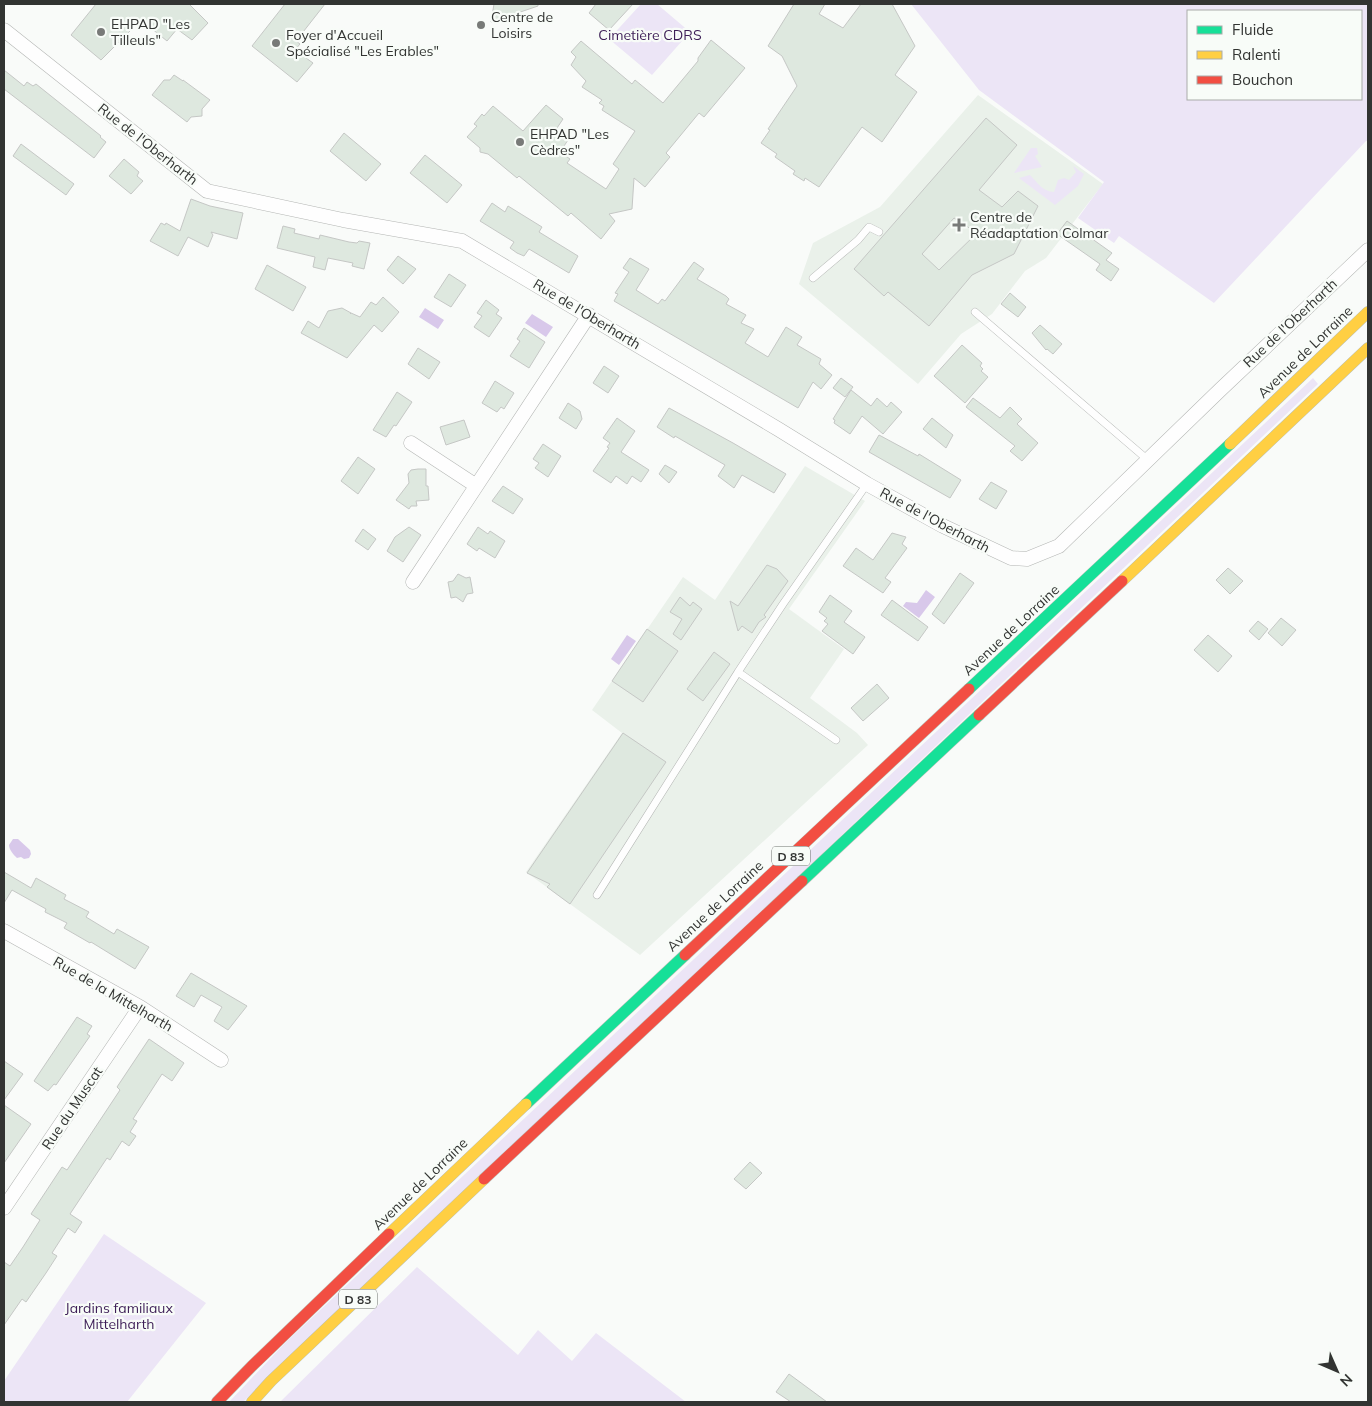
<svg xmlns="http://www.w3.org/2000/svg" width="1372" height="1406" viewBox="0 0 1372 1406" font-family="Mulish,sans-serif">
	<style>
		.built { fill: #eaf1ea }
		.green { fill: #ece5f6; fill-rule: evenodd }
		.water { fill: #d8c8ea }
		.building { fill: #dee8df; stroke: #c5c7c5; fill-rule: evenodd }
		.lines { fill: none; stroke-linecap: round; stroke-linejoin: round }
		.lane-casing { stroke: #b4b6b4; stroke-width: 8 }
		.street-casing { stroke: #b4b6b4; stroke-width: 15 }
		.fast-casing { stroke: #b8c0b8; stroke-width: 12 }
		.slow-casing { stroke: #b8c0b8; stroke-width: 12 }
		.jam-casing { stroke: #b8c0b8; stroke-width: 12 }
		.lane { stroke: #fefefe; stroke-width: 7 }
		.street { stroke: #fefefe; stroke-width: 14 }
		.fast { stroke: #16e098; stroke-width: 11 }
		.slow { stroke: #ffcf43; stroke-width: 11 }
		.jam { stroke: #f24e42; stroke-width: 11 }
		.poi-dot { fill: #787a78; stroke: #f8fcf8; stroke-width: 2 }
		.labels { text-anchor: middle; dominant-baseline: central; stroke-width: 4.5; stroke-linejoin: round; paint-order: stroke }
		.shield { fill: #f8fcf8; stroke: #6d706d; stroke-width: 1 }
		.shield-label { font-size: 12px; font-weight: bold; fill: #323432 }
		.poi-label { font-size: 14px; fill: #323432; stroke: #f8fcf8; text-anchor: start }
		.park-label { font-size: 14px; fill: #3d1e57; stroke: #f8fcf8 }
		.street-label { font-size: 14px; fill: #323432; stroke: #f8fcf8 }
	</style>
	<rect width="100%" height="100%" fill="#f9fbf9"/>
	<path class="built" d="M978,95L1103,184L1046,258L1025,271L992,314L961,334L918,384L799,284L813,243L880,207Z
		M805,466L865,501L789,609L844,649L810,698L857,733L868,745L640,955L526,872L622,733L592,710L683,577L715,600Z"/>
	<path class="green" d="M641,4H657L690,32L652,75L609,39Z
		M911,4H1368V141H1366L1214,303L1119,236L1114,243L1078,218L1104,182L979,90ZM1361,11V99H1188V11Z
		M1031,148H1037L1038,154L1035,156L1042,167L1014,173Z
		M1073,166L1084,174L1078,186L1055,205L1019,178L1030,175C1037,182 1043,192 1054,192L1058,180L1064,178L1069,180L1076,172Z
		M1313,378L1318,384L243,1402H229L285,1343Z
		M104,1234L206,1303L127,1402H4V1381Z
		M417,1267L518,1355L538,1330L572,1361L596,1333L686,1402H280Z"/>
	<path class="water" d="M425,308L444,320L438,329L419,317Z
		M532,314L553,327L546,337L525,323Z
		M926,590L935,597L919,618L903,606L906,602L917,603Z
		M627,635L636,641L619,665L611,659Z
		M13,839H18L30,850L31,854L29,858L24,859L21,857L17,858C14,855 9,850 9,845Z"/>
	<path class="building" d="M96,4H189L208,23L192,40L177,29L167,41L141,20L101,60L71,35Z
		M285,4H325L296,41L300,44L295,50L313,63L297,82L252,46Z
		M494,4H538V6L491,22Z
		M596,4H633L609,30L589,13Z
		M794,4H825L819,14L843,28L861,4H892L915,46L895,75L917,92L882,142L862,127L819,187L805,178L804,181L793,174L795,171L775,157L777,154L761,143L770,130L768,129L797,86L782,56L768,46Z
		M711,40L745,68L704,117L699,113L666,153L670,157L645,187L634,178L632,209L609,214L615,221L601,239L571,213L568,216L519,176L517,178L488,154L480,152V148L467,137L477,126L474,124L482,114L484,116L493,106L523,131L546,105L563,119L555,131L568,140L560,152L570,159L567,163L606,189L619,169L613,164L635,131L602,110L604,106L599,103L602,100L582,87L586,81L571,65L576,57L571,52L581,41L632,84L635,80L663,103L698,61V58Z
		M4,70L24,86L27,82L33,86L36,84L101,136L100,137L106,142L94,158L4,89Z
		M174,75L183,81V80L210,100L202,109V116L191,117L187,122L152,95L164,80H170Z
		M986,118L1017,145L979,190L1002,207L1018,191L1038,206L1014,254L972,275L929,326L888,292L884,296L854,269ZM954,218L977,233L939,270L922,254Z
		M344,133L381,164L366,181L330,151Z
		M21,144L74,184L66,195L13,156Z
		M425,155L462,185L447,203L410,173Z
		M124,159L139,172L137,176L143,181L131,194L109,176Z
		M191,199L210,206L243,213L237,239L211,232L213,235L208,247L188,237L178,256L150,241L161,223L165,225L166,223L180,231Z
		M492,203L505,212L508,206L542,227L539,232L578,256L569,273L529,249L524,256L517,253L510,248L514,242L480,221Z
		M1067,221L1112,253L1106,260L1119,269L1111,281L1096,270L1100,264L1057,234Z
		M283,226L295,229L294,233L319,239L320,235L349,242L357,243L359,241L370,243L364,269L352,266L353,263L328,258L325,270L313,267L315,257L277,248Z
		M398,256L416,269L403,284L387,270Z
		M630,258L649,269L636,290L658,304L662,299L665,301L694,262L704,269L697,279L726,296L729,299L726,304L746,315L741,323L754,329L745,343L768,357L786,327L802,337L797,345L821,359L819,364L832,375L821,389L813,382L798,408L693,347L614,301L618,294L615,293L629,272L623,268Z
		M267,265L306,287L293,311L255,289Z
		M449,274L466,285L451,307L434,297Z
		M1010,293L1026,307L1018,317L1001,304Z
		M383,297L399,312L382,332L374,325L347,358L301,333L308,321L319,328L328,311L342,308L351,313L350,314L351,313L360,317L371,302L376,305Z
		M486,300L499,310L496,314L502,318L489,337L474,327L482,316L477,313Z
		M1040,325L1062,344L1053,354L1047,349L1046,350L1032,333Z
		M524,328L545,342L529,368L510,356L520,341L517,339Z
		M962,345L982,363L980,366L983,369L981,371L988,377L965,403L934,376Z
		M418,348L440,362L429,379L408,364Z
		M604,366L619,376L608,393L593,383Z
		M841,378L853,387L845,397L833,388Z
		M495,381L514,393L504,409L501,407L497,412L482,403Z
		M851,390L871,406L877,398L887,407L891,402L902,412L883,434L862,416L850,434L834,423L835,420L833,419Z
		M397,392L412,402L396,426L394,425L386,437L373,430Z
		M973,398L1000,418L1010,407L1022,419L1017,424L1038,443L1022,461L1010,451L1015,446L966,407Z
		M568,403L580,411L582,419L576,429L559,418Z
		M669,408L733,443L786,474L774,493L742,475L734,488L718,476L725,465L675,436L674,438L657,427Z
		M617,418L635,431L621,452L649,470L641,482L632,476L627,484L616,476L611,483L593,471L609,448L607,447L610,443L603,438Z
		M932,418L953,435L946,448L923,429Z
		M464,420L470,437L446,445L440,427Z
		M879,435L918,456L919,454L961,480L950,498L869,452Z
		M543,444L561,456L548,477L535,468L539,463L533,459Z
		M358,457L375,469L358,494L341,481Z
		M665,465L677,472L669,483L659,474Z
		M418,469H426V486H428L429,500L416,501L417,506H411L409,509L396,500L409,483L408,474L411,470Z
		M991,482L1007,491L996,509L979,499Z
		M503,486L523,499L513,514L492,501Z
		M409,527L421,535L403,562L387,551L395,537Z
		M478,527L488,534L490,531L505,541L495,558L479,548L477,551L467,544Z
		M363,529L376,539L368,550L355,541Z
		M892,533L906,537L902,544L907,548L885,578L891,582L883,593L843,566L856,548L873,560Z
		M767,565L777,569L788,581L764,615L766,617L759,622L752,633L742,626L738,631L730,601L738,606Z
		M1228,568L1243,581L1230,594L1216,580Z
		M960,573L974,583L944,624L932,614Z
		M458,574L466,578L470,577L473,593L467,594L463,602L456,597L451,598L448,582L453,581Z
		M830,595L852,611L844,622L865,637L853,654L822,631L828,624L824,621L827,618L819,612Z
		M680,597L690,606L693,602L702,609L681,640L673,634L682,619L670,612Z
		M892,600L928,627L918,641L881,615Z
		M1281,618L1296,630L1282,646L1268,633Z
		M1258,621L1268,629L1259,640L1249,631Z
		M647,629L678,651L643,702L612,681Z
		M1208,635L1232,656L1218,672L1194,650Z
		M714,652L730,664L703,701L687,689Z
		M877,684L889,698L863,721L851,708Z
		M623,733L666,762L570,904L547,887L550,884L527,873Z
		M4,872L31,888L36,878L66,895L64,899L89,912L86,917L114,934L117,929L149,947L135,969L91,942L90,943L64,928L67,923L45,912L46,909L12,890L4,903Z
		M191,973L247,1006L228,1030L214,1021L222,1007L201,995L194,1007L176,996Z
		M77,1017L92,1026L87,1034L90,1036L56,1085L54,1084L48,1091L34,1081Z
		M149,1039L184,1063L172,1081L162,1074L133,1119L137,1121L130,1132L136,1136L129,1146L122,1141L110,1160L107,1158L70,1214L82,1222L75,1233L68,1228L52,1253L57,1256L46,1273L26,1302L22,1299L4,1325V1262L10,1266L23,1247L40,1220L31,1214L62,1167L67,1170L120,1090L117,1087Z
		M4,1061L23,1074L4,1100Z
		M4,1105L31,1124L4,1163Z
		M750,1162L762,1173L746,1189L734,1179Z
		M789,1374L827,1402H791L776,1392Z"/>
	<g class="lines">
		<g class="lane-casing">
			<path id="lane" d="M813,278L858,240L869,227L879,232
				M975,312L1148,460
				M836,740L738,672L783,604L867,484
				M597,895L738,672"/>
		</g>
		<g class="street-casing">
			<path id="street" d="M4,30L207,191L343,220L462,241L778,429L867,484L943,526L1011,558L1027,559L1059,546L1220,390L1368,250
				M411,443L475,485
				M413,582L589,315
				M4,931L140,1007L221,1060
				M4,1208L140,1007"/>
		</g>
		<g class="fast-casing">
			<path id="fast" d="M969,689L1230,444
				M802,881L979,715
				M526,1104L685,955"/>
		</g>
		<g class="slow-casing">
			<path id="slow" d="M1230,444L1368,312
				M1122,581L1368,348
				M389,1234L526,1104
				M252,1402L271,1381L484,1179"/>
		</g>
		<g class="jam-casing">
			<path id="jam" d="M979,715L1122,581
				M685,955L969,689
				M484,1179L802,881
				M217,1402L252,1366L389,1234"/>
		</g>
		<use href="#lane" class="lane"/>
		<use href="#street" class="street"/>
		<use href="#fast" class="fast"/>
		<use href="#slow" class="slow"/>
		<use href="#jam" class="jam"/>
	</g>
	<g class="poi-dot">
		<circle cx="481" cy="25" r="5"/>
		<circle cx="101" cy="32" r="5"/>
		<circle cx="276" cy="43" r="5"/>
		<circle cx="520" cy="142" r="5"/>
		<path d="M956.5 217.5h5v5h5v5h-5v5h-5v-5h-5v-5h5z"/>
	</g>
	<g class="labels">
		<g class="shield">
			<rect x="772" y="846.5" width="38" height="19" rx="4"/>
			<rect x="339" y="1289.5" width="38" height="19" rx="4"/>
		</g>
		<g class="shield-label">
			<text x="791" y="856">D 83</text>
			<text x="358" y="1299">D 83</text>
		</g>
		<g class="poi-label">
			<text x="491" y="17">Centre de<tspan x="491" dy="16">Loisirs</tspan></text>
			<text x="111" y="24">EHPAD "Les<tspan x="111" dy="16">Tilleuls"</tspan></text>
			<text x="286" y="35">Foyer d'Accueil<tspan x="286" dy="16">Spécialisé "Les Erables"</tspan></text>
			<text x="530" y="134">EHPAD "Les<tspan x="530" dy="16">Cèdres"</tspan></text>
			<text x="970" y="217">Centre de<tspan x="970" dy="16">Réadaptation Colmar</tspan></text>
		</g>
		<g class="park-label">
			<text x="650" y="35">Cimetière CDRS</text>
			<text x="119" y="1308">Jardins familiaux<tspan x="119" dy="16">Mittelharth</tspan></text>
		</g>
		<g class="street-label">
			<text transform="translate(148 144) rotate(38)">Rue de l'Oberharth</text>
			<text transform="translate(587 314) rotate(31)">Rue de l'Oberharth</text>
			<text transform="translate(1290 323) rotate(-43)">Rue de l'Oberharth</text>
			<text transform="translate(1305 352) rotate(-44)">Avenue de Lorraine</text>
			<text transform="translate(935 520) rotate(28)">Rue de l'Oberharth</text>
			<text transform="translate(1011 630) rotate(-43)">Avenue de Lorraine</text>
			<text transform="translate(715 906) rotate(-43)">Avenue de Lorraine</text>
			<text transform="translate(113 994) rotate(30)">Rue de la Mittelharth</text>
			<text transform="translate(72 1108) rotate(-56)">Rue du Muscat</text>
			<text transform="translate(420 1184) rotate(-44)">Avenue de Lorraine</text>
		</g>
	</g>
	<rect width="1372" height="1406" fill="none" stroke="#323432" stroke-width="10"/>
	<rect x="1187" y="10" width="175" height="90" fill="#f8fcf8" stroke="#a9aca9"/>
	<rect x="1197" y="26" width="25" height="8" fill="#16e098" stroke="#a9aca9"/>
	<text x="1232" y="35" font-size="15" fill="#323432">Fluide</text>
	<rect x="1197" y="51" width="25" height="8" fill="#ffcf43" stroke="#a9aca9"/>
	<text x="1232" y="60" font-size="15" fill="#323432">Ralenti</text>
	<rect x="1197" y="76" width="25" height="8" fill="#f24e42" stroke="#a9aca9"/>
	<text x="1232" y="85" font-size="15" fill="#323432">Bouchon</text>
	<g transform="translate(1337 1371) rotate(135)" stroke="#f8fcf8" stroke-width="4" paint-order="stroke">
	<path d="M0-4L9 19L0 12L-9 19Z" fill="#323432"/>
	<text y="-8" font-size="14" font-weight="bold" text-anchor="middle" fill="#323432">N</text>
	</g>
</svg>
